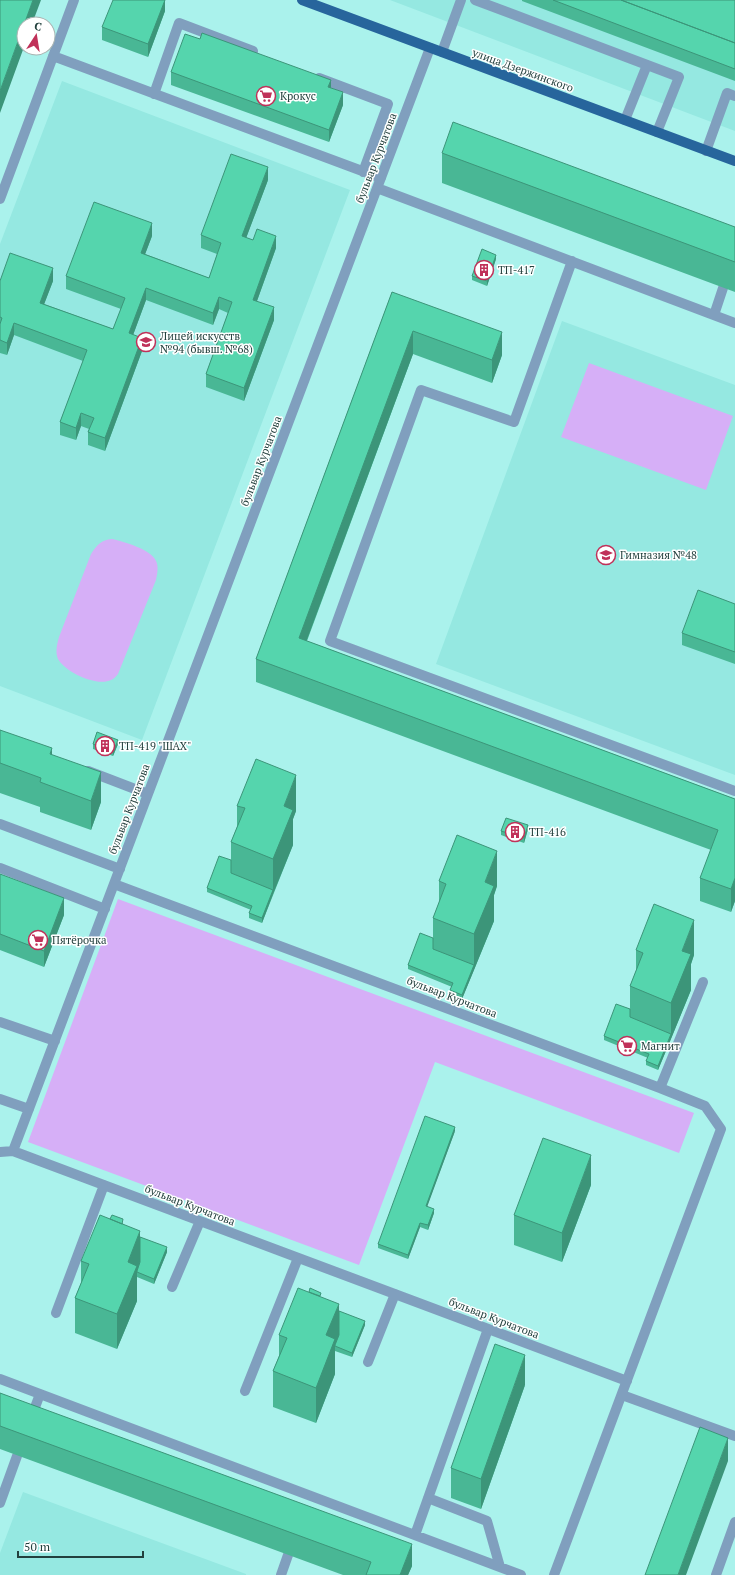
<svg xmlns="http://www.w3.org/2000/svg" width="735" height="1575" viewBox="0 0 735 1575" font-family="'PT Serif',serif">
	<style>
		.built { fill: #95e8e1 }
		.green { fill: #d6aff7 }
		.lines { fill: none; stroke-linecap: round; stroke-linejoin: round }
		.minor { stroke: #809fbe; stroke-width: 10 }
		.major { stroke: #27659c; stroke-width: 10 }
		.wall { fill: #49b795 }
		.shaded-wall { fill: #3c9579 }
		.building { fill: #55d5ad; stroke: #3c9579 }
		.labels { text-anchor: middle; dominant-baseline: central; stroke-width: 3; stroke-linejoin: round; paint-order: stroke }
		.street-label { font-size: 11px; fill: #22403d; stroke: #fff }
		.poi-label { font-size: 11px; fill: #22403d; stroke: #fff; text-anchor: start }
	</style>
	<rect width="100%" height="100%" fill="#aaf2ec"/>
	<path class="built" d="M390,0H735V131Z
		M62,81L350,190L142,740L0,686V244Z
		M562,321L735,385V775L436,664Z
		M23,1492L246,1574V1575H0V1553Z"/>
	<path class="green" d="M589,363L733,416L706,490L561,437Z
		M112,539C124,542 151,549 156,561C159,567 157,574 156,580L118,674C116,676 114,679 111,680C97,687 65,672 58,659C55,652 57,644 59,637L91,554C97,545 101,540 112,539Z
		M118,899L694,1113L679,1153L435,1062L359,1265L28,1142Z"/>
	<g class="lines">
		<path class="minor" d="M475,0L679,77L657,132
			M442,52L461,0
			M53,56L381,178
			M319,78L388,104L363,172
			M154,94L179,23L253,51
			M625,120L647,65
			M706,151L727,93L735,96
			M377,188L735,323
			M0,199L74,0
			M572,261L514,422L421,390L330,641L735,791
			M714,315L723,288
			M88,771L148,794
			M0,824L120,869
			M0,868L105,909
			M114,884L660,1088L705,1106L721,1129L554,1575
			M0,1022L55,1041
			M660,1088L703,982
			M0,1099L29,1109
			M13,1151L430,48
			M0,1152L13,1151L627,1381
			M172,1287L200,1221
			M56,1313L104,1185
			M368,1362L395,1294
			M0,1379L521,1575
			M245,1391L298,1258
			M622,1395L735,1436
			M31,1418L40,1394
			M428,1498L487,1521L500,1567
			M0,1503L17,1456
			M415,1535L488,1329
			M281,1575L288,1555
			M716,1575L735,1522"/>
		<path class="major" d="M302,0L735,161"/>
	</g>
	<path class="wall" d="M165,0V11L148,57L102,40V27Z
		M522,0H735V81L522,1Z
		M171,72L331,88L343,105L329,142L171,85Z
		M442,153L735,227V292L442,183Z
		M268,180L246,238L276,248L257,301L274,320L244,401L206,387V374L228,313L219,309L213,325L146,300L133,335L142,351L105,451L88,445V432L89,429L81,426L76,440L60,435V422L83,361L14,335L7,355L0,353V281H53L44,304L113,329L121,309L66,289V276L152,236L145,254L209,278L217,254L201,248V235Z
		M496,259L487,286L472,280V276Z
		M392,292L502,355L492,383L413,354L307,641L735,799V901L731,912L700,901V878L711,850L256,682V659Z
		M735,604V664L682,645V633Z
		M0,730L52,755L101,802L91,830L40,812V807L0,793Z
		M93,744H118L113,756L93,749Z
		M237,806L296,811L293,819V845L262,923L249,918V913L251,910L207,892V888L231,860V842L237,827Z
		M528,829L524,843L501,835V831Z
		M0,874L64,915L44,967L0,950Z
		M439,881L497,886L494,895V921L462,999L450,994V990L452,987L408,969V965L433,938V918L439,903Z
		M636,950L694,955L691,964V990L658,1070L646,1065V1061L648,1058L604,1040V1036L630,1009V986L636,971Z
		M455,1131L427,1206L434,1213L428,1230L420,1227L408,1259L378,1248V1244Z
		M591,1185L562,1262L514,1245V1215Z
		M110,1219L123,1223V1224L140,1237L167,1252L154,1284L137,1277V1301L117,1349L75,1333V1298L81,1283V1261Z
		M309,1292L321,1297L339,1311L365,1325L352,1357L335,1351V1374L316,1423L273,1407V1371L279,1356V1335Z
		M525,1385L481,1509L451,1498V1468Z
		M0,1393L412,1566L408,1575H343L0,1449Z"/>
	<path class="shaded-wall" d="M33,0H41L32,24H24Z
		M165,0V11L148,57V44Z
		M24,25V47L0,113V91Z
		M331,80V92L328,87Z
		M343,92V105L329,142V130Z
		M268,167V180L242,249V236Z
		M152,223V236L141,265V253Z
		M276,236V248L253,312V300Z
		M496,255V259L487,286V281Z
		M53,268V281L40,315V303Z
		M146,288V300L129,346V333Z
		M219,297V309L213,325V313Z
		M274,307V320L244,401V388Z
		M14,323V335L7,355V343Z
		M413,331V354L299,661V638Z
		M502,332V355L492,383V360Z
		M142,338V351L105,451V438Z
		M81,413V426L76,440V428Z
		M118,740V744L113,756V752Z
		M52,748V778L50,754Z
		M101,772V802L91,830V801Z
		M296,775V811L293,819V845L273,894V859L284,806Z
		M528,825V829L524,843V838Z
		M497,851V886L494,895V921L474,970V934L485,882Z
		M735,878V901L731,912V889Z
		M273,890V894L262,923V918Z
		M64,898V915L44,967V951Z
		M694,920V955L691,964V990L671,1039V1003L682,951Z
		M474,965V970L462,999V995Z
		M671,1034V1039L658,1070V1066Z
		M455,1127V1131L426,1210V1206Z
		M591,1155V1185L562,1262V1233Z
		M434,1209V1213L428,1230V1225Z
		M420,1223V1227L408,1259V1255Z
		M140,1231V1266L137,1272V1301L117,1349V1314L128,1262Z
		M167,1247V1252L154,1284V1279Z
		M339,1304V1339L335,1346V1374L316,1423V1388L326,1335Z
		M365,1321V1325L352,1357V1353Z
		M525,1355V1385L481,1509V1479Z
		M728,1438V1461L686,1575H678Z
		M412,1544V1566L408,1575H400Z"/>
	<path class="building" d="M0,0H33L0,91Z
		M113,0H165L148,44L102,27Z
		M553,0H621L735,43V69Z
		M621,0H735V43Z
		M202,33L331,80L328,87L343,92L329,130L171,72L185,34L200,39Z
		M453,122L735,227V262L442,153Z
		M231,154L268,167L242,236L253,240L257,229L276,236L253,300L274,307L244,388L206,374L232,302L219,297L213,313L146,288L129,333L142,338L105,438L88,432L94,418L81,413L76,428L60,422L87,350L14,323L7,343L0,340V324L2,318L0,317V281L10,253L53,268L40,303L113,329L125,298L66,276L94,202L152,223L141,253L209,278L221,243L201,235Z
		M482,249L496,255L487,281L472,276Z
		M392,292L502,332L492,360L413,331L299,638L735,799V878L731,889L700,878L718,830L256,659Z
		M698,590L735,604V652L682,633Z
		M0,730L52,748L50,754L101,772L91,801L40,782L41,778L0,763Z
		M97,732L118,740L113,752L93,744Z
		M256,759L296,775L284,806L293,810L273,859L231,842L245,808L237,806Z
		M506,818L528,825L524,838L501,831Z
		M457,835L497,851L485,882L494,886L474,934L433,918L446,884L439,881Z
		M219,856L231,860V873L273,890L262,918L249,913L252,906L207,888Z
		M0,874L64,898L44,951L0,934Z
		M654,904L694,920L682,951L691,954L671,1003L630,986L643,953L636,950Z
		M420,933L433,938V949L474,965L462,995L450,990L453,983L408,965Z
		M616,1004L630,1009V1017L671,1034L658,1066L646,1061L649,1054L604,1036Z
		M425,1116L455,1127L426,1206L434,1209L428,1225L420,1223L408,1255L378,1244Z
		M543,1138L591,1155L562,1233L514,1215Z
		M100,1215L140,1231L128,1262L137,1266L117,1314L75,1298L89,1264L81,1261Z
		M112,1215L123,1219L122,1224L110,1219Z
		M140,1237L167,1247L154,1279L137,1272V1271L140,1262Z
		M298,1288L339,1304L326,1335L335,1339L316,1388L273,1371L287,1338L279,1335Z
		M310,1288L321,1293L320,1296L309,1292Z
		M339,1311L365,1321L352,1353L335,1346V1345L339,1335Z
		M495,1344L525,1355L481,1479L451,1468Z
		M0,1393L412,1544L400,1575H366L371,1562L0,1426Z
		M700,1427L728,1438L678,1575H645Z"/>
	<defs>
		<g id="supermarket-ring" transform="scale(1)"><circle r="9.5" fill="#fff" stroke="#c03159" stroke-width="1.5"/><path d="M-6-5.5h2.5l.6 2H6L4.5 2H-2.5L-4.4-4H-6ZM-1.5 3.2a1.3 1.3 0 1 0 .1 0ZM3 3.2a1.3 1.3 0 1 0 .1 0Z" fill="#c03159"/></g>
		<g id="building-ring" transform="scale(1)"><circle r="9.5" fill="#fff" stroke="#c03159" stroke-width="1.5"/><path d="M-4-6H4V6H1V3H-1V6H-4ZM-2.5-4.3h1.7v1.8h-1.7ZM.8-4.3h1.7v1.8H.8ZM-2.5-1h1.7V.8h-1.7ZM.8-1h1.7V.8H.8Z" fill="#c03159"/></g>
		<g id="school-ring" transform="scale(1)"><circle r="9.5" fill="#fff" stroke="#c03159" stroke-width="1.5"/><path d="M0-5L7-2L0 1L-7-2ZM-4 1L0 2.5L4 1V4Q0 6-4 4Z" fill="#c03159"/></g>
	</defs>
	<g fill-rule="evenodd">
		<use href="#supermarket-ring" x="266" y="96"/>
		<use href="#building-ring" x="484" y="270"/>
		<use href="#school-ring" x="146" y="342"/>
		<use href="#school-ring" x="606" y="555"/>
		<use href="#building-ring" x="105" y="746"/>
		<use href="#building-ring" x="515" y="832"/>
		<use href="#supermarket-ring" x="38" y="940"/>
		<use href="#supermarket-ring" x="627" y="1046"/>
	</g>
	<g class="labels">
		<g class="street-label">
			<text transform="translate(523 70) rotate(20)">улица Дзержинского</text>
			<text transform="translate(376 158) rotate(-69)">бульвар Курчатова</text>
			<text transform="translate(261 461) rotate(-69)">бульвар Курчатова</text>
			<text transform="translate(129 809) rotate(-69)">бульвар Курчатова</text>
			<text transform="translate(452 997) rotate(21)">бульвар Курчатова</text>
			<text transform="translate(190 1205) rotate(21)">бульвар Курчатова</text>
			<text transform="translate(494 1318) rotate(21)">бульвар Курчатова</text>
		</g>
		<g class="poi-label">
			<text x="280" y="96">Крокус</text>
			<text x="498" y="270">ТП-417</text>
			<text x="160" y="336">Лицей искусств<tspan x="160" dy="13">№94 (бывш. №68)</tspan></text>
			<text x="620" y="555">Гимназия №48</text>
			<text x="119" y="746">ТП-419 "ШАХ"</text>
			<text x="529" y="832">ТП-416</text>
			<text x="52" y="940">Пятёрочка</text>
			<text x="641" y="1046">Магнит</text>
		</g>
	</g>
	<g transform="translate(36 36) rotate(12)"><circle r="19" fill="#ffffff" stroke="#a7b3b1"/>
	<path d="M0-3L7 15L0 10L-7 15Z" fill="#c03159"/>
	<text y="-6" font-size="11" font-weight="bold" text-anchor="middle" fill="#22403d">С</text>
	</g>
	<path d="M18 1551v6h125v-6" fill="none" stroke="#22403d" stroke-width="2"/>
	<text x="24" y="1551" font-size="12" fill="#22403d" stroke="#ffffff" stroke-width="3" paint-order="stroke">50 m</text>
</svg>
